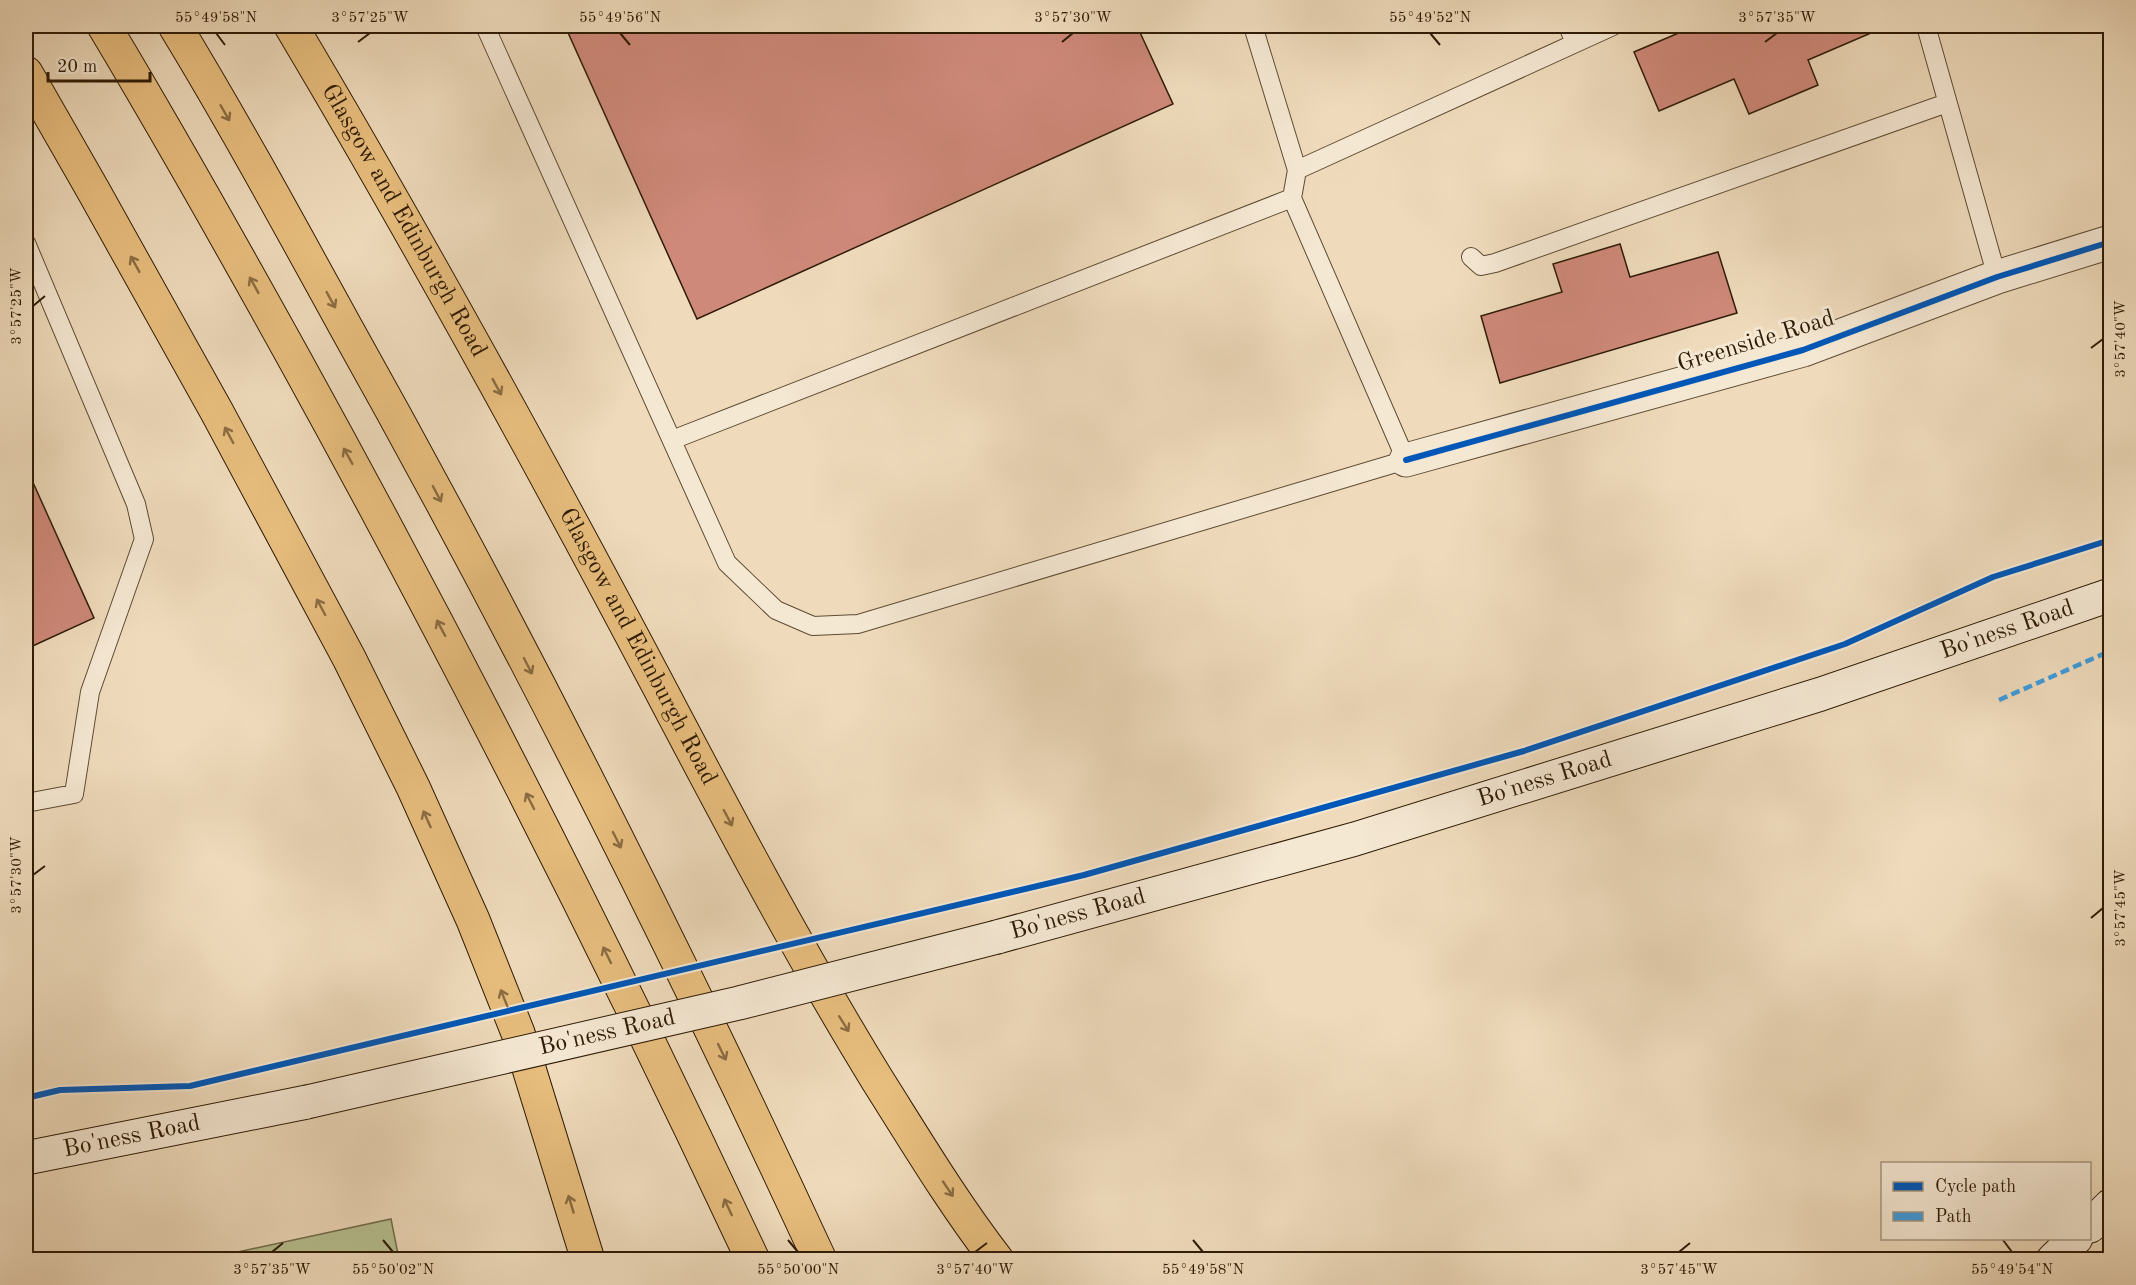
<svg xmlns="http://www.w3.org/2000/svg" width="2136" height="1285" viewBox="0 0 2136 1285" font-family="'Old Standard TT',serif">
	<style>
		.green { fill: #b7c092; stroke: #726e4c; stroke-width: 1.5 }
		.building { fill: #cf897a; stroke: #2e1b05; stroke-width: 1.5 }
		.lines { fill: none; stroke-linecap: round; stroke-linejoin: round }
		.service-casing { stroke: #5e4b33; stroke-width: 20 }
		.minor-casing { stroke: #5e4b33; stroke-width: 35 }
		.secondary-casing { stroke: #2e1b05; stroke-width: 35 }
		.trunk-casing { stroke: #2e1b05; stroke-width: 35 }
		.motorway-casing { stroke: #2e1b05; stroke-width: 35 }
		.service { stroke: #f5e8d3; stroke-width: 18 }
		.minor { stroke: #f5e8d3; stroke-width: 33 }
		.secondary { stroke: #f5e8d3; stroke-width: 33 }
		.trunk { stroke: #e8be7e; stroke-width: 33 }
		.motorway { stroke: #e8be7e; stroke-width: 33 }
		.secondary-bridge-casing { stroke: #2e1b05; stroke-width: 35; stroke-linecap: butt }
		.secondary-bridge { stroke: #f5e8d3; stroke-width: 33 }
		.quiet { stroke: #3d9bdd; stroke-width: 4.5; stroke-dasharray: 9 4.5; stroke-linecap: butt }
		.cycleway-casing { stroke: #f5e8d3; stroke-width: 10 }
		.cycleway { stroke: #0057b8; stroke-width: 6 }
		.oneway { stroke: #8b6c42 }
		.ticks { fill: none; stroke: #2e1b05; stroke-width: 2 }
		.labels { text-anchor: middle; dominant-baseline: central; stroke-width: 6; stroke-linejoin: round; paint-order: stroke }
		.street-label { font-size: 24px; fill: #2e1b05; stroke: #f5e8d3 }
		.neatline { fill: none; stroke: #2e1b05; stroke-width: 2 }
		.ticks-label { font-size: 15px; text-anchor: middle; fill: #2e1b05 }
	</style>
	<rect width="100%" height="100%" fill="#efdbbc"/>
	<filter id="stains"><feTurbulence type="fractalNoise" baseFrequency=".00333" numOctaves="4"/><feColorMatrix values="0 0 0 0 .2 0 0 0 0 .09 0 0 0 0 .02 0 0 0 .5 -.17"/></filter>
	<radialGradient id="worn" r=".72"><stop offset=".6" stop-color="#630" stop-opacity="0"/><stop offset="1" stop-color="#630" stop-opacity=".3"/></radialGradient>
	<path class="green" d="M391,1219L399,1259H205Z"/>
	<path class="building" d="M565,26H1137L1173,104L697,319Z
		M1695,26H1884L1885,27L1808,60L1818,85L1749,114L1734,79L1659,111L1634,52Z
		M1620,244L1630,277L1718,252L1737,313L1500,383L1481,316L1562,292L1553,264Z
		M26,467L94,618L26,649Z"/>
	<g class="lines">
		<g class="service-casing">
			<path id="service" d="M485,26L727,563L776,610L813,626L858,624L1406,460L1292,198L672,440
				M1253,26L1297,170
				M1568,26L1575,43
				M1926,26L1997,277
				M1292,198L1297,170L1613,26
				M26,243L136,504L144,539L90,692L74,794L26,803
				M1471,257L1481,266L1495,263L1947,103"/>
		</g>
		<g class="minor-casing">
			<path id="minor" d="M1406,460L1803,350L1997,277L2110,242"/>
		</g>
		<g class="secondary-casing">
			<g id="secondary">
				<path id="s1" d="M997,937L1355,839L1821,694L2110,595"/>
				<path id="s2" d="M26,1158L307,1102"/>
				<path d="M2090,1226L2110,1206"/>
				<path d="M2053,1260L2076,1238"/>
			</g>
		</g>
		<g class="trunk-casing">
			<g id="trunk">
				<path id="s3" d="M291,26C419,241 539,460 656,681C727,816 798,951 878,1081C916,1141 953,1203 997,1260"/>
				<path d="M26,73L93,190L217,412L349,658L413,787L473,920L518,1033L588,1260"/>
			</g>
		</g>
		<g class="motorway-casing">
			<path id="motorway" d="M104,26C170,136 233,248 295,360C458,655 610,955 753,1260
				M175,26C234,123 289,224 344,324C515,629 673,942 820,1260"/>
		</g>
		<use href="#service" class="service"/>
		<use href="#minor" class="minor"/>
		<use href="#secondary" class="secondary"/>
		<use href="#trunk" class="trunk"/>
		<use href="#motorway" class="motorway"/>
		<g class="secondary-bridge-casing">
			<g id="secondary-bridge">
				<path id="s4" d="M307,1102L739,1003L997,937"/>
			</g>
		</g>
		<use href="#secondary-bridge" class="secondary-bridge"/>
		<path class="quiet" d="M1999,700L2110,651"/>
		<g class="cycleway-casing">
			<path id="cycleway" d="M1406,460L1803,350L1997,277L2110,242
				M26,1098L60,1090L190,1086L1084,875L1524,751L1845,644L1993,577L2110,540"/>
		</g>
		<use href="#cycleway" class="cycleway"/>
	</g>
	<defs><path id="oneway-shaft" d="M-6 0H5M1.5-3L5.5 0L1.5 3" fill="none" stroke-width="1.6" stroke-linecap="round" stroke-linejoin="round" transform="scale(1.5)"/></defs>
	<g class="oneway">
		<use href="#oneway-shaft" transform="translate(225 113) rotate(60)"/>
		<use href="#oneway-shaft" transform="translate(135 264) rotate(-119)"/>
		<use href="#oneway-shaft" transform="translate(254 285) rotate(-119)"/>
		<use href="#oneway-shaft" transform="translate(331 300) rotate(61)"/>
		<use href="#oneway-shaft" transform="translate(497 387) rotate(61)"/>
		<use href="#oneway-shaft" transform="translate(229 435) rotate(-118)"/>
		<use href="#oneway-shaft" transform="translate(348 456) rotate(-119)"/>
		<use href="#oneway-shaft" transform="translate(437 494) rotate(62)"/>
		<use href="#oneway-shaft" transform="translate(321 607) rotate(-118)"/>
		<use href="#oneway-shaft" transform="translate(441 628) rotate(-118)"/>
		<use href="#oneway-shaft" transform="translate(528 666) rotate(63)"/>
		<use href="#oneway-shaft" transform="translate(530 801) rotate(-117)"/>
		<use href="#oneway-shaft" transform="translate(728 818) rotate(62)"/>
		<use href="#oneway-shaft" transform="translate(427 819) rotate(-114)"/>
		<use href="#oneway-shaft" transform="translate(617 840) rotate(63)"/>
		<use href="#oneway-shaft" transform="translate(607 955) rotate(-116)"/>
		<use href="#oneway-shaft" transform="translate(504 998) rotate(-112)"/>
		<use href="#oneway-shaft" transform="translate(844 1024) rotate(58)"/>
		<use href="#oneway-shaft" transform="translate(722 1052) rotate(64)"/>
		<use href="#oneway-shaft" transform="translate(948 1189) rotate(56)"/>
		<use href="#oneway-shaft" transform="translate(571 1204) rotate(-107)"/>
		<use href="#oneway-shaft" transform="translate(728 1207) rotate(-115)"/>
	</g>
	<path class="ticks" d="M216,33L225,45M620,33L630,45M1430,33L1440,45M358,42L370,33M1062,42L1073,33M1765,42L1777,33M33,306L45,296M2091,348L2103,339M33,875L45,866M2091,918L2103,908M383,1240L393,1252M788,1240L798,1252M1193,1240L1203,1252M2003,1240L2012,1252M272,1252L283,1243M975,1252L987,1243M1679,1252L1690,1243"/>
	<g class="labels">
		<g class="street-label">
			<text stroke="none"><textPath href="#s3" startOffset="225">Glasgow and Edinburgh Road</textPath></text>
			<text transform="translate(1756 342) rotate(-17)">Greenside Road</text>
			<text stroke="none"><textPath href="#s1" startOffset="1056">Bo'ness Road</textPath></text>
			<text stroke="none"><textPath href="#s3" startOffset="711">Glasgow and Edinburgh Road</textPath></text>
			<text stroke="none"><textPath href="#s1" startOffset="570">Bo'ness Road</textPath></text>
			<text stroke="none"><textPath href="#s1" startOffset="84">Bo'ness Road</textPath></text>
			<text stroke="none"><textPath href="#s4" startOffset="308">Bo'ness Road</textPath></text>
			<text stroke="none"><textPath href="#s2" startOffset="108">Bo'ness Road</textPath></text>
		</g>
	</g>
	<rect width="2136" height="1285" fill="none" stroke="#efdbbc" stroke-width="66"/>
	<rect x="1881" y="1162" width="210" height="78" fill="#f5e8d3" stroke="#a59681" stroke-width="1.5"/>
	<rect x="1893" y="1182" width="30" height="9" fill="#0057b8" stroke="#a59681" stroke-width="1.5"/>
	<text x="1935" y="1192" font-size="18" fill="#2e1b05">Cycle path</text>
	<rect x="1893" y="1212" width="30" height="9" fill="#3d9bdd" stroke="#a59681" stroke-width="1.5"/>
	<text x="1935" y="1222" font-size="18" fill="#2e1b05">Path</text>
	<path d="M48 72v9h102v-9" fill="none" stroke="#2e1b05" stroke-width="3"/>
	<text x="57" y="72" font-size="18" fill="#2e1b05" stroke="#f5e8d3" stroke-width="4.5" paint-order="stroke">20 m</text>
	<rect x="33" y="33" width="2070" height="1219" class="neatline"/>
	<g class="ticks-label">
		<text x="216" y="22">55°49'58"N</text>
		<text x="370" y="22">3°57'25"W</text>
		<text x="620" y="22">55°49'56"N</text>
		<text x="1073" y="22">3°57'30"W</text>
		<text x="1430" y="22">55°49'52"N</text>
		<text x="1777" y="22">3°57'35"W</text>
		<text transform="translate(16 306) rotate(-90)" y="5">3°57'25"W</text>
		<text transform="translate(2120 339) rotate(-90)" y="5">3°57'40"W</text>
		<text transform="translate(16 875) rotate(-90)" y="5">3°57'30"W</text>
		<text transform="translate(2120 908) rotate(-90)" y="5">3°57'45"W</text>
		<text x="272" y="1274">3°57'35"W</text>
		<text x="393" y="1274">55°50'02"N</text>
		<text x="798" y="1274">55°50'00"N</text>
		<text x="975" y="1274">3°57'40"W</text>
		<text x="1203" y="1274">55°49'58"N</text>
		<text x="1679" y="1274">3°57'45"W</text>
		<text x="2012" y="1274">55°49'54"N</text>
	</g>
	<rect width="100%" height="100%" filter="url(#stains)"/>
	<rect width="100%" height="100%" fill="url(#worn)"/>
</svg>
